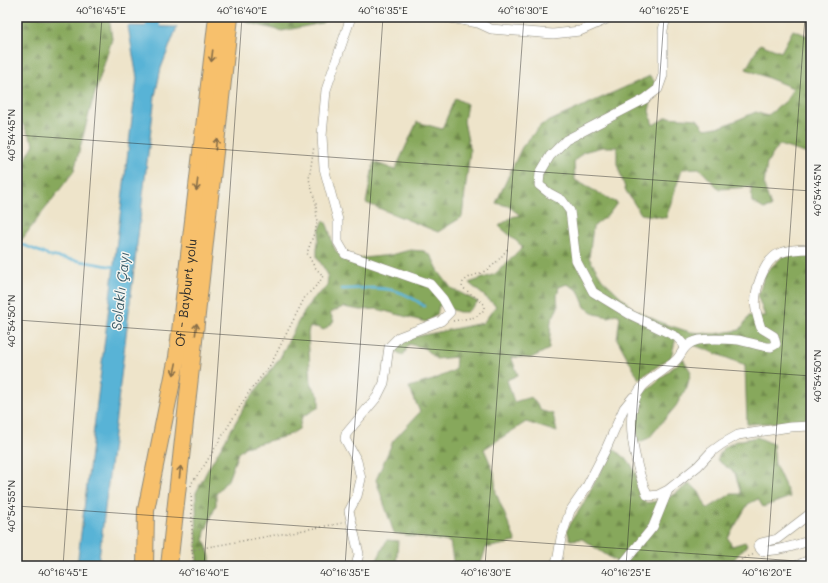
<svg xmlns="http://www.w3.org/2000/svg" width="828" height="583" viewBox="0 0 828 583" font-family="Mali,sans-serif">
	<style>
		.forest { fill: url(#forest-firs); stroke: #596a44 }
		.water { fill: #58b3d6; stroke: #426f80 }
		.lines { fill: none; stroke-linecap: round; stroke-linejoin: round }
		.stream { stroke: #58b3d6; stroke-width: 2.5 }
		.river { stroke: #58b3d6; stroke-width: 14 }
		.street-casing { stroke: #8c887a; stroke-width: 10 }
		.highway-casing { stroke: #8c887a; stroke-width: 18 }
		.path { stroke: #8c887a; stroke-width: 1.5; stroke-dasharray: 1 3; stroke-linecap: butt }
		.street { stroke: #fff; stroke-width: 9 }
		.highway { stroke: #f7c06c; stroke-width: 16 }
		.oneway { stroke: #876e48 }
		.ticks { fill: none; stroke: #2b2b2b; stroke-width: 1; stroke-opacity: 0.45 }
		.labels { text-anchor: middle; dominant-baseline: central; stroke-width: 3; stroke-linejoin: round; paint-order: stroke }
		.street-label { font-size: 13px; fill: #2b2b2b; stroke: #f6f6f2 }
		.water-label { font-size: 14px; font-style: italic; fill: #3b5b67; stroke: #f6f6f2 }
		.neatline { fill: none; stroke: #2b2b2b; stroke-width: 1.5 }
		.ticks-label { font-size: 10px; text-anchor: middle; fill: #2b2b2b }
	</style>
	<defs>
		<pattern id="forest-firs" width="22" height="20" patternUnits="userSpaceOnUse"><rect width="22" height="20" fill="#87a85c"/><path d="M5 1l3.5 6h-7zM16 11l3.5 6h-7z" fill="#6f894c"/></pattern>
	</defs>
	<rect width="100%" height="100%" fill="#f6f6f2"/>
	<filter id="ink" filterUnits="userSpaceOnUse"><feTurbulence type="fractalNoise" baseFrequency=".025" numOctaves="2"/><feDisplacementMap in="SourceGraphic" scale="8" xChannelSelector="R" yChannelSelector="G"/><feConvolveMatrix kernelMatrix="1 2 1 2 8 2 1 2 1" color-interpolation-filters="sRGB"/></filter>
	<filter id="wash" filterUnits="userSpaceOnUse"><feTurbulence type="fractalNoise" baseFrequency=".012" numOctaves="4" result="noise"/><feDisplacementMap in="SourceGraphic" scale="16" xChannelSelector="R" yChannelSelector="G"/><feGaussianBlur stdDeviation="0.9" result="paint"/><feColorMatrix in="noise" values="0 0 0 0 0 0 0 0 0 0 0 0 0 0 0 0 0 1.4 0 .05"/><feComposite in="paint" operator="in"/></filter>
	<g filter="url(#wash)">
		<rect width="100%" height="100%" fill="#eee4ca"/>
		<path class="forest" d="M17,17H109L112,39L91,106L74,171L20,242L17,244V174L34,144L19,118H17Z
			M246,17H329L322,23L282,31L246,22Z
			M793,30L811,37V155L779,145L767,163L764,185L771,207L764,209L752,202L751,187L719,189L699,168L682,169L666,218L641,214L626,191L617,164V147H602L583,152L574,162L575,180L617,203L609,214L593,227L589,258L602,279L635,310L662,323L690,332L715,334L740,330L749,316H765L758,297L765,273L782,257L811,253V421L747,424L745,365L676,338L671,357L639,379L617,339L620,316L616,314L609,317L595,314L585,307L578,290L567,284L559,287L557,296L558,307L551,321L549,349L531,358L511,357L518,375L507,380L514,402L531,397L542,411L553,414L557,432L526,422L484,449L494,472L496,493L516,542L486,548L480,566H454L450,542L394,533L376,480L393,441L420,412L409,387L433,380L455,370L456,357L436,359L424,348L409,344L403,356L394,350L399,340L483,323L496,306L469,283L495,274L523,247L499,226L512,217L520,215L508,206L496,203L522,147L541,125L650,76L655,82L649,111L653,125L667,117L697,119L705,129L723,126L756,112L767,116L786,101L793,88L746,69L760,44L781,52Z
			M455,98L467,104L464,121L470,151L462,217L438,232L366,203L374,162L395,170L417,122L442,129Z
			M324,220C331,229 330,241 336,251C338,254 342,257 345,260L391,255L410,250L424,251L432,257L439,272L451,288L478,302L467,312H459L439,305L437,315L426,322L377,309L361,310L343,307L330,313L334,321L324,330L316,327L309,328L308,334L311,385L319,396V407L302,417L299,429L287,436L245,447L238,453L228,480L216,493V505L205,532L204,538L210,557V566H197L196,493L207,471L248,401L280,358L298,322L312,299L327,287L328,275L317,257V248L320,229Z
			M683,359L691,372L687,387L676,406L649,438L637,443L636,408L641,395Z
			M757,437L773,444L775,464L790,497L763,507L758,499L748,504L728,538L732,546L745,542L747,545L728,566H623L582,539L570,540L567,529L582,506L613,448L631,464L636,474L639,492L646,503C667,500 673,496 690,483L699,492L707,509L731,494H741L735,473L717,460L723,448L737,441Z
			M387,540L398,541L396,566H374Z"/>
		<path class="water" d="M128,26L177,27L161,68L155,96L98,566H77L137,78Z"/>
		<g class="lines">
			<path class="stream" d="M17,244L26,246L50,256L115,267
				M342,289C359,289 380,286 396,291C406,294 416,300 424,306"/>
			<path class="river" d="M150,44L154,17"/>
		</g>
	</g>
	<g filter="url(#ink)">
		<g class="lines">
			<g class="street-casing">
				<path id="street" d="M351,17L326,90L322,136L324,168L338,220V242L345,254L430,284L443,299L450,312L441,321L399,337L389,347L384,383L377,397L346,434L345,439L357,461L361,479L357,496L349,511L359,554L356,566
					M445,17L478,23L491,29L553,34L580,31L605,20L607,17
					M666,17L663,30V75L658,89L645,99L566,140L550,156L540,173L539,185L549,193L562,200L570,211L576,260L593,292L629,314L677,337L685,346
					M811,249C803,249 788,250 780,253C763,260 753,293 756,310C757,316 759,322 761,328L774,336L776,344C775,345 773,346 771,347C766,348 745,341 738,340C726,339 711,338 699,340C680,345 684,355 673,363C664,370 648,380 642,387C621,412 636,467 647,495L650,496L658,495L668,490L698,466L711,452L722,444L738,435L790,427L811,426
					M811,513L777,539L761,543L758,546L762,551C779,551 795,546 811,540
					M554,566L558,557L561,538L570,511L586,488L605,451L624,408L633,397
					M621,566L653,527L668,490
					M796,566L811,559"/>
			</g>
			<g class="highway-casing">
				<g id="highway">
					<path id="s1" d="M145,566L146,510L177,357L217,17"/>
					<path d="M169,566L230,17"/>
				</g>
			</g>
			<path class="path" d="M453,321L476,317L484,310V304L462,287L463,282C469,276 476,275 483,272C495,266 501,257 509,247
				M191,550L343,523
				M193,566L191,484L204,466L249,392L271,364L305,297L319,283L323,276L314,266L307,253L317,225L316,204L309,179L314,146
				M736,566L742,559L755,554"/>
			<use href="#street" class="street"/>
			<use href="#highway" class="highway"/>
		</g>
		<defs><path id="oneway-shaft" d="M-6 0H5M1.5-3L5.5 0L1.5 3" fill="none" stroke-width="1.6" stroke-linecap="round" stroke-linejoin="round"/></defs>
		<g class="oneway">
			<use href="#oneway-shaft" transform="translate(212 56) rotate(97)"/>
			<use href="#oneway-shaft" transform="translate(216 144) rotate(-84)"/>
			<use href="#oneway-shaft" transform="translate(197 185) rotate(97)"/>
			<use href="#oneway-shaft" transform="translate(196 329) rotate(-84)"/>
			<use href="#oneway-shaft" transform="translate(175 369) rotate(102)"/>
			<use href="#oneway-shaft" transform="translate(180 472) rotate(-84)"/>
		</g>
	</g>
	<path class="ticks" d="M17,135L811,191M17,320L811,376M17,506L811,562M63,566L102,17M204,566L242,17M345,566L383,17M485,566L524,17M626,566L664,17M767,566L805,17"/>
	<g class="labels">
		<g class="street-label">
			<text stroke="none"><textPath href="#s1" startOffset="277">Of - Bayburt yolu</textPath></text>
		</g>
		<g class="water-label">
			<text transform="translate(120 291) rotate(-84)">Solaklı Çayı</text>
		</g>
	</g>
	<rect width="828" height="583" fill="none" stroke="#f6f6f2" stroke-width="44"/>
	<rect x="22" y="22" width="784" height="539" class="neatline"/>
	<g class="ticks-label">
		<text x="101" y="14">40°16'45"E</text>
		<text x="242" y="14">40°16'40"E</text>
		<text x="383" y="14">40°16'35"E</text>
		<text x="523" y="14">40°16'30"E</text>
		<text x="664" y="14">40°16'25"E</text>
		<text transform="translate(11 135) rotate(-90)" y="4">40°54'45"N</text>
		<text transform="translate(817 190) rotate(-90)" y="4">40°54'45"N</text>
		<text transform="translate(11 321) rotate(-90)" y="4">40°54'50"N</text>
		<text transform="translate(817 376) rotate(-90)" y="4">40°54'50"N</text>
		<text transform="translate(11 506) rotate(-90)" y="4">40°54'55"N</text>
		<text x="63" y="576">40°16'45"E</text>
		<text x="204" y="576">40°16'40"E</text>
		<text x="345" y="576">40°16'35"E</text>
		<text x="486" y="576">40°16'30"E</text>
		<text x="626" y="576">40°16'25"E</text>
		<text x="767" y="576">40°16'20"E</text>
	</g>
</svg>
